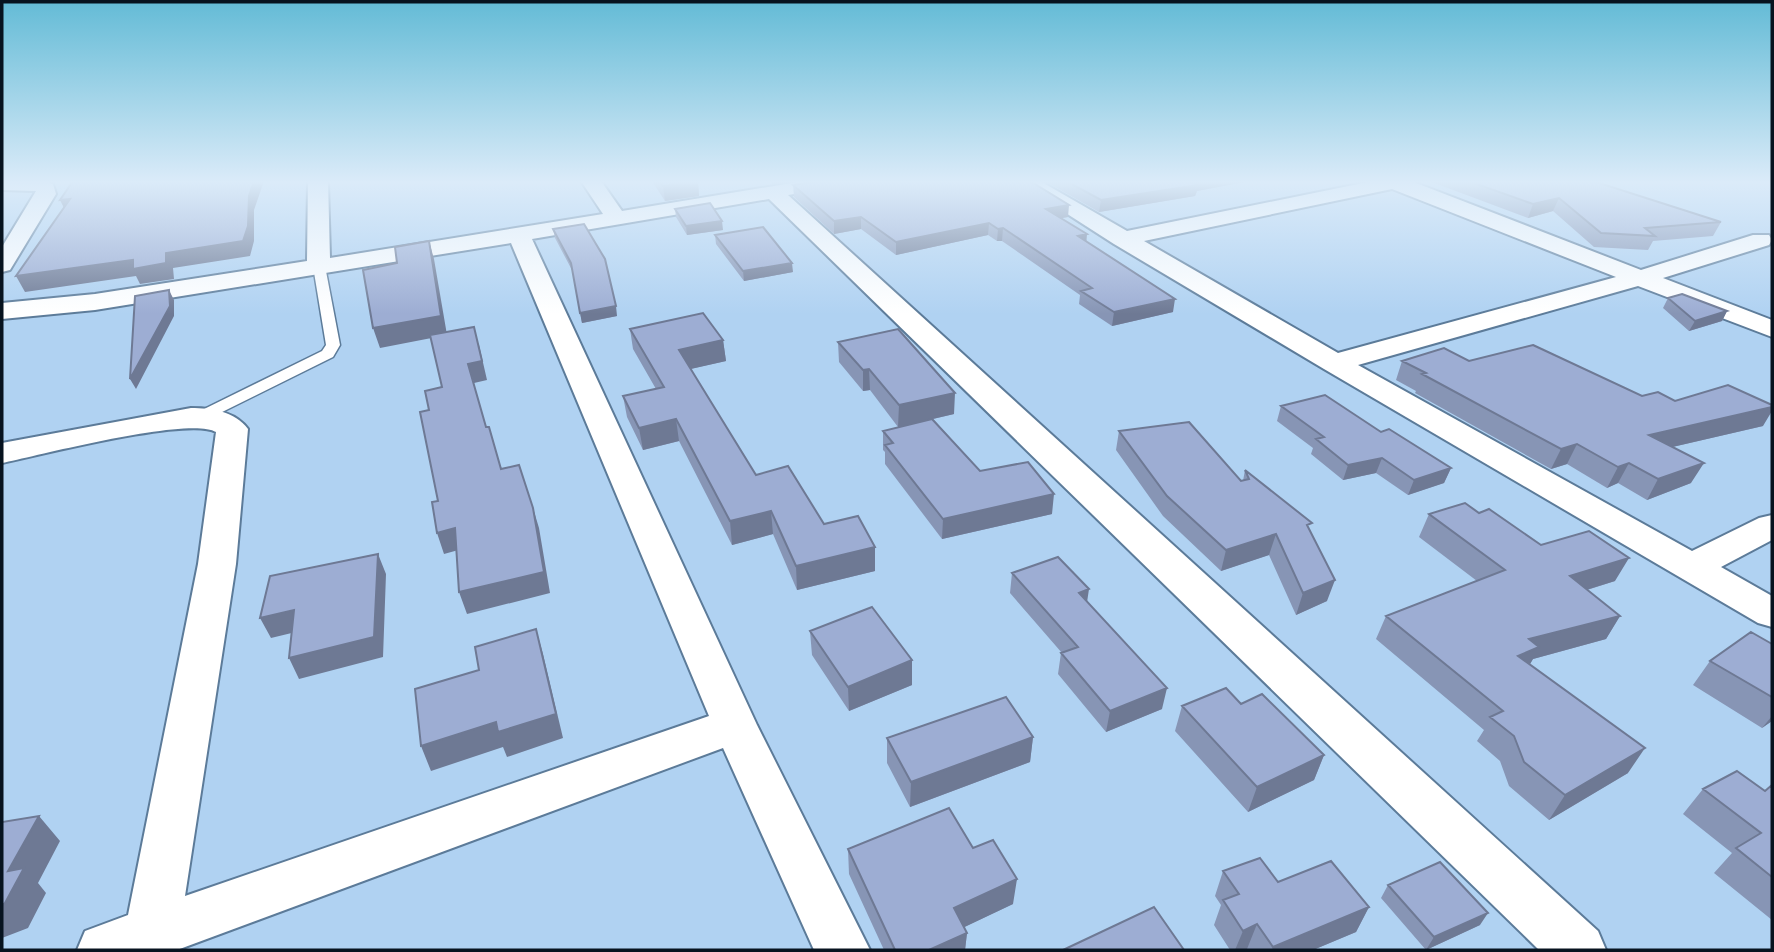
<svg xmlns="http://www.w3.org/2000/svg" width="1774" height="952" viewBox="0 0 1774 952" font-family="'Golos Text',sans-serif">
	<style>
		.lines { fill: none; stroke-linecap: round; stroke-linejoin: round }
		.lane-casing { stroke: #5c7b99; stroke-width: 3 }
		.street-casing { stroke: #5c7b99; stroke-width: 4 }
		.lane { fill: #fff; fill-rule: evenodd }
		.street { fill: #fff; fill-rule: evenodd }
		.wall { fill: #8795b5 }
		.shaded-wall { fill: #6e7994 }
		.building { fill: #9dadd3; stroke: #6e7994; stroke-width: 2 }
	</style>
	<rect width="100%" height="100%" fill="#b0d2f2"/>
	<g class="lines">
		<g class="lane-casing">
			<path id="lane" d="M319,262L325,266L340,345L333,357L208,419H196L194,416L196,413L322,351L326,345L313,266Z"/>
		</g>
		<g class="street-casing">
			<path id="street" d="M2,181H45L53,184L56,194L10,270L2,272V247L36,191L2,190Z
				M308,181H328L330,258L603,214L581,181H601L622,211L804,181H848L845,185L838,187L788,195L1598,931L1606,950H1539L769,199L532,239L757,725L870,950H814L723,748L177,950H77L85,931L128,915L198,564L216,432C190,416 40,455 2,463V443L191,408C211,408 235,411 248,429L236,564L185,896L709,716L511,243L95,310L2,319V303L95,294L307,261Z
				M1016,181H1040L1127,231L1373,181H1411L1641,270L1753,235H1769L1772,240L1769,245L1663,278L1772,320V337L1638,286L1358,365L1692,551L1759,518L1772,515V540L1721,567L1772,596V627L1758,623L1324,369L1114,244ZM1392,189L1616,277L1338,353L1144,241Z"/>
		</g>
		<use href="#lane" class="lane"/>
		<use href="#street" class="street"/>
	</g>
	<path class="wall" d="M652,181H698L699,196L665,201Z
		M1045,181H1249L1197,191L1195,196L1099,212Z
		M1429,181H1593L1721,222L1713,236L1653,241L1648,250L1594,247L1553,211L1528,218Z
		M793,185L1068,217L1061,218L1086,241L1173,312L1112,326L1079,304L1080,295L1002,241H997L988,235L896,255L861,229L834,234L794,197Z
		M675,209L723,230L687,235L676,217Z
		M553,229L617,316L582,323L573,272L555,238Z
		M715,235L793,272L744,281L716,244Z
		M1668,298L1727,311L1722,321L1689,331L1663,308Z
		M630,329L723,340L726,361L690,369L756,475L824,524L875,547V571L797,590L773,534L732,545L679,441L643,450L627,417L623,396L656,389L633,349Z
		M838,342L954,414L933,419L980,471L1052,514L942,539L885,464V452L883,450V431L898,427L870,390L863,391L839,362Z
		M1402,361H1469L1642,396L1675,401L1763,426L1672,447L1691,483L1647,500L1618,483L1607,488L1567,464L1551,469L1415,393L1416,391L1396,380Z
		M1281,406L1381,432L1451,468L1444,483L1408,495L1376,473L1343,480L1311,454L1313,448L1277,421Z
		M1119,431L1241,481H1243L1245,470L1310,530L1327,601L1296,615L1269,555L1221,571L1163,516L1116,450Z
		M1479,513L1541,545L1615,581L1587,590L1620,616L1606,639L1533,659L1529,665L1628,773L1549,820L1509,786L1500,761L1477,741L1484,730L1376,639L1386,616L1477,581L1419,537L1429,514Z
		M1012,573L1087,602L1162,709L1106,732L1058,674L1061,653H1062L1010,593Z
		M810,631L912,660V685L849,711L812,655Z
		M1772,644V721L1762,728L1693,685L1710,661Z
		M1241,704L1324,755L1314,780L1248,812L1175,731L1182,706Z
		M1033,737L1030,762L910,807L887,763V738Z
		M1772,785V920L1714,873L1732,853L1683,814L1703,789L1765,791Z
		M848,849L1013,904L964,927L967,933L965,950H884L849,874Z
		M1223,871L1369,907L1356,932L1313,950H1248L1247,949L1244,950H1230L1214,925L1221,905L1215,896Z
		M1388,885L1480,925L1426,950L1381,898Z"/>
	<path class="shaded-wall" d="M254,181H264L254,210V241L250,256L173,268L174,279L140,284L136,276L25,292L16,276L166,253L249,196Z
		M698,181L699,196L665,201L663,186Z
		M772,181H789L772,184Z
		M1189,181H1249L1197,191L1195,196L1099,212L1101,200Z
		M1559,198L1553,211L1528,218L1533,204Z
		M70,199L67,214L60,200Z
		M1069,205L1068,217L1045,221L1046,209Z
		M861,217V229L834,234V221Z
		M722,221L723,230L687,235L686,226Z
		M989,223L988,235L896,255V242Z
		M1003,228L1002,241H997L998,229Z
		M1087,234L1086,247L1078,236Z
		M429,241L434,259L447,335L380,348L373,328Z
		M792,263L793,272L744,281L743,271Z
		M169,290L174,300V316L136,389L130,379Z
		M1175,299L1173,312L1112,326L1114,312Z
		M616,306L617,316L582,323L580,313Z
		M1727,311L1722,321L1689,331L1695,321Z
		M723,340L726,361L682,371L679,350Z
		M479,345L487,380L474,383L468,364Z
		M869,369L870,390L863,391V370Z
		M955,393L954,414L898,427L899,405Z
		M1772,407V411L1763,426L1638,455L1649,435Z
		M676,419L679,441L643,450L639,428Z
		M1577,444L1567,464L1551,469L1561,449Z
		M1382,458L1376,473L1343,480L1348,465Z
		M1629,463L1618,483L1607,488L1618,467Z
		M1704,463L1691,483L1647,500L1658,479Z
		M1451,468L1444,483L1408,495L1414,480Z
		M1054,494L1052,514L942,539L943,519Z
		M533,508L539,528L550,593L467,614L459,592Z
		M771,511L773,534L732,545L730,521Z
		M455,528L462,549L444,554L437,533Z
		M1276,534L1269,555L1221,571L1226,550Z
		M875,547V571L797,590L796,566Z
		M378,554L386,574L383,657L299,679L289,658Z
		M1629,558L1615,581L1557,599L1570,576Z
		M1335,580L1327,601L1296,615L1303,593Z
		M1089,589L1086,609L1079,593Z
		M294,610L304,630L271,638L260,618Z
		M1620,616L1606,639L1533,659L1526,671L1518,656L1529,639Z
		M536,629L543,654L563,738L507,757L503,747L431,771L421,746Z
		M912,660V685L849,711L848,687Z
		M1167,688L1162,709L1106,732L1110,711Z
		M1772,716V721L1762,728Z
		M1033,737L1030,762L910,807L911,782Z
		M1645,748L1628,773L1549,820L1565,795Z
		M1324,755L1314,780L1248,812L1257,787Z
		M39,816L60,841L38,883L46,893L28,928L2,938V905L8,871Z
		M1017,879L1013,904L952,933L954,908Z
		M1369,907L1356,932L1313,950H1272L1273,947Z
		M1488,913L1480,925L1426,950L1434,937Z
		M1257,924L1247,949L1244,950H1235L1243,931Z
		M967,933L965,950H929Z"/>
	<path class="building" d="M73,181H254L249,196L248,226L243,241L166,253V263L133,269V260L16,276L70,199L60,200Z
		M660,181H695L663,186Z
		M819,181H1030L1069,205L1046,209L1087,234L1078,236L1175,299L1114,312L1081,291L1092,288L1003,228L998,229L989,223L896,242L861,217L834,221L793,185Z
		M1066,181H1192H1189L1198,185L1101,200Z
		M1468,181H1593L1721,222L1645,228L1655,236L1601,233L1559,198L1533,204Z
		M710,203L722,221L686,226L675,209Z
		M584,224L605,259L616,306L580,313L571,263L553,229Z
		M763,227L792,263L743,271L715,235Z
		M429,241L441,316L373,328L363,270L397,263L395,247Z
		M169,290L170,306L130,379L135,296Z
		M1682,294L1727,311L1695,321L1668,298Z
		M703,313L723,340L679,350L756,475L788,466L824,524L858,516L875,547L796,566L771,511L730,521L676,419L639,428L623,396L664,387L630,329Z
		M474,327L482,361L468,364L486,427H489L501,469L519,465L533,508L544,572L459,592L455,528L437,533L432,502L438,501L420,412L429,410L425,391L442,387L430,335Z
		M898,329L955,393L899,405L869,369L863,370L838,342Z
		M1533,345L1642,396L1658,392L1675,401L1728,385L1772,405V407L1649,435L1704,463L1658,479L1629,463L1618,467L1577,444L1561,449L1422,374L1426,373L1402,361L1444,348L1469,361Z
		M1325,395L1381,432L1389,429L1451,468L1414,480L1382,458L1348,465L1316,439L1324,437L1281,406Z
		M932,419L980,471L1028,462L1054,494L943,519L885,445L893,443L883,431Z
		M1189,422L1241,481L1249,479L1245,470L1312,523L1307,525L1335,580L1303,593L1276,534L1226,550L1167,496L1119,431Z
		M1465,503L1479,513L1489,509L1541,545L1589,531L1629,558L1570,576L1620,616L1529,639L1539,647L1518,656L1645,748L1565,795L1524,762L1514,736L1490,717L1503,711L1386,616L1505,570L1429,514Z
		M378,554L374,637L289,658L294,610L260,618L270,576Z
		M1058,557L1089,589L1079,593L1167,688L1110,711L1061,653L1078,647L1012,573Z
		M872,607L912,660L848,687L810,631Z
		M536,629L556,714L498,732L496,722L421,746L415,689L479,670L475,647Z
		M1751,632L1772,644V697L1710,661Z
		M1226,688L1241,704L1262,694L1324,755L1257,787L1182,706Z
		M1006,697L1033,737L911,782L887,738Z
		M1737,771L1765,791L1772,785V877L1736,848L1761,833L1703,789Z
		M949,808L973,848L993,840L1017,879L954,908L967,933L929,950H895L848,849Z
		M39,816L8,871L24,868L5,903L2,905V822Z
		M1260,858L1278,882L1331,861L1369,907L1273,947L1257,924L1243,931L1223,900L1239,894L1223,871Z
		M1440,862L1488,913L1434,937L1388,885Z
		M1154,907L1184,950H1063Z"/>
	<linearGradient id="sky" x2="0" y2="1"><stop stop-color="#63bbd6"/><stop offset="0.58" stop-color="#dbebf9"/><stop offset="1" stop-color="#dbebf9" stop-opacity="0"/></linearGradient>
	<rect width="1774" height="314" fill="url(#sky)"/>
	<rect width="1774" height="952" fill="none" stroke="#07131f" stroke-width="7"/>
</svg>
